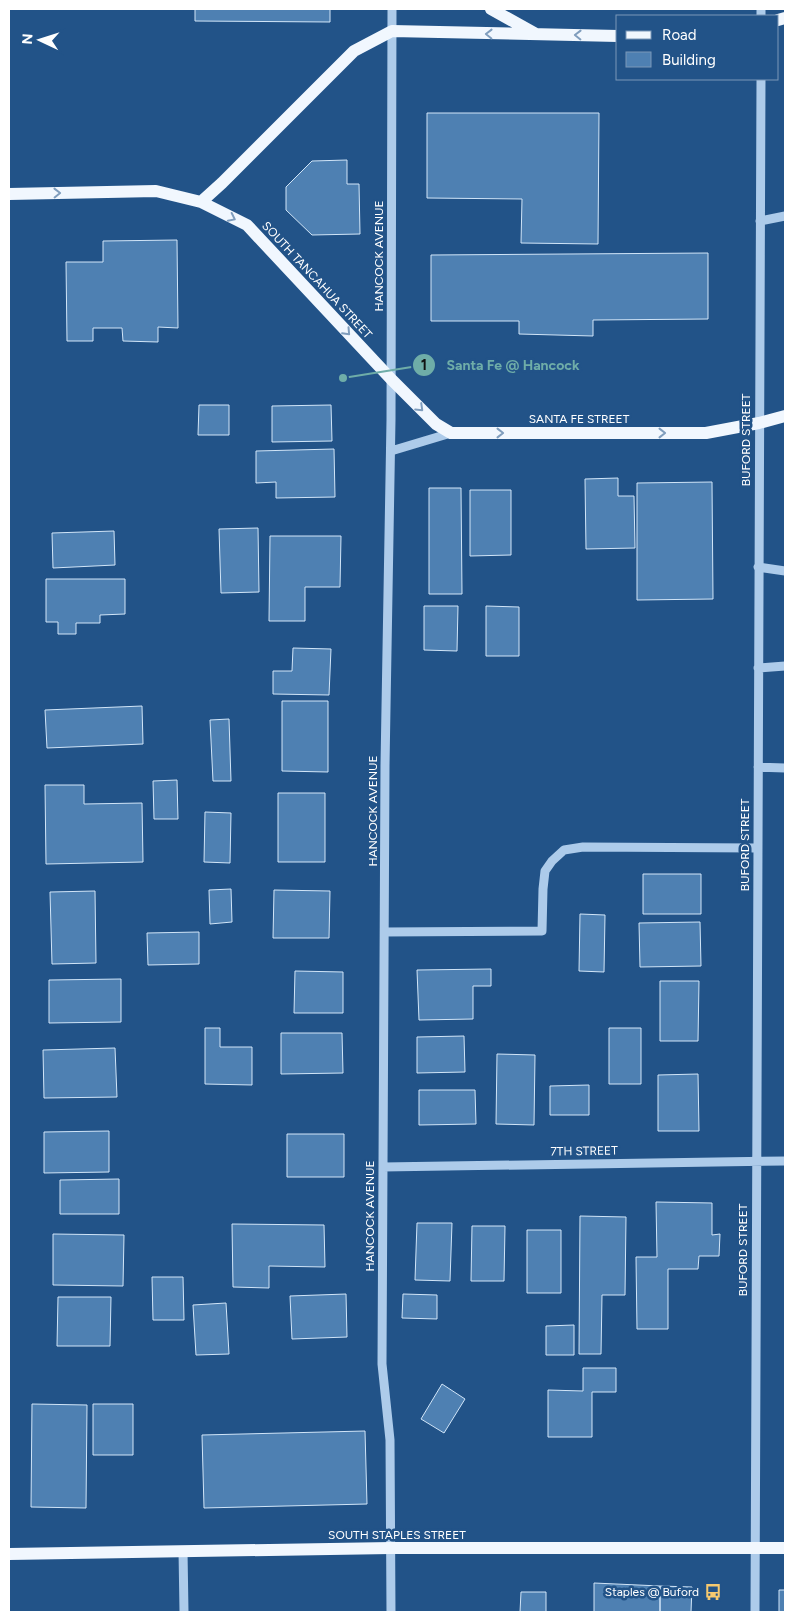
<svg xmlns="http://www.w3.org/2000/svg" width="794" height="1621" viewBox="0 0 794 1621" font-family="Figtree,sans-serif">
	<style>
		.building { fill: #4e80b2; stroke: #d1e5f8 }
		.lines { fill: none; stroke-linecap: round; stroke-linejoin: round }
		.minor { stroke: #adcbea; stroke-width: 9 }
		.major { stroke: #f1f7fe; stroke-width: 12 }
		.oneway { stroke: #7f9dbd }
		.labels { text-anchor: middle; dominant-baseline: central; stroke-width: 5; stroke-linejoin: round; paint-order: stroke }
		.street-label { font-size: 12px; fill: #fff; stroke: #225388 }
		.poi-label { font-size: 12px; fill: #fff; stroke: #225388; text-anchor: end }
		.leader { fill: none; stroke: #6fada8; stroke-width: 2 }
		.callout-dot { fill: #6fada8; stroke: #225388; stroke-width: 2 }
		.mark-label { font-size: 15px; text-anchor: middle; font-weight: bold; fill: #111 }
		.callout-label { font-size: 14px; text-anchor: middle; font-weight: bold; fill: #6fada8; stroke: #225388; stroke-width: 5; stroke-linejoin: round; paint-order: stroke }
	</style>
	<rect width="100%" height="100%" fill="#225388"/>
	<path class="building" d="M195,9H330V22L195,21Z
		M427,113H599L598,244L521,243L522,199L427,198Z
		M347,160V184H359L360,234L312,235L286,210V187L312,161Z
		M177,240L178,328L158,327V342L123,341L122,328H93V341H67L66,262H103V241Z
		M708,253V319L593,320V336L519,334V321H431V255Z
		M199,405H229V435H198Z
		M331,405L332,441L272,442V406Z
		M334,449L335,497L276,498V482L256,483V451Z
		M618,478V496H634L635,548L586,549L585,479Z
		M712,482L713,599L637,600V483Z
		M429,488H461L462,594H429Z
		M470,490H511V555L470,556Z
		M258,528L259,592L221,593L219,529Z
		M114,531L115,565L53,568L52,533Z
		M270,536H341L340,587H305V621H269Z
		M46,579H125V614L100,615V623H76V634H58V622H46Z
		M424,606H458L457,651L424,650Z
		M486,606L519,607V656H486Z
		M293,648L331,649L329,695L273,694V671H292Z
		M282,701H328V772L282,771Z
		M142,706L143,744L47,748L45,710Z
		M229,719L231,781H213L210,720Z
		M177,780L178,819H154L153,781Z
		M45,785H84V804L142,803L143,862L46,864Z
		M278,793H325V862H278Z
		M205,812L231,813L230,863L204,862Z
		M643,874H701V914H643Z
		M231,889L232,922L210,924L209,890Z
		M274,890L330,891L329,938H273Z
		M95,891L96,963L52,964L50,892Z
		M580,914L605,915L604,972L579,971Z
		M700,922L701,966L640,967L639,923Z
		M199,932V964L148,965L147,933Z
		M491,969V986H473V1019L419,1020L417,970Z
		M295,971L343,972V1013H294Z
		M121,979V1022L49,1023V980Z
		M660,981H699L698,1041H660Z
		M205,1028H220V1047H252V1085L205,1084Z
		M609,1028H641V1084H609Z
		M281,1033H342L343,1073L281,1074Z
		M464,1036L465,1072L417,1073V1037Z
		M115,1048L117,1097L44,1098L43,1050Z
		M497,1054L535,1055L534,1125L496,1124Z
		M698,1074L699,1131H658V1075Z
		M589,1085V1115H550V1086Z
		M419,1090H475L476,1124L419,1125Z
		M109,1131V1172L44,1173V1132Z
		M287,1134H344V1177H287Z
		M119,1179V1214H60V1180Z
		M656,1202L712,1203V1235L720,1234L719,1256H699L698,1269H668V1329H637L636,1257H657Z
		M580,1216L626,1217L625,1295H602L601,1354H579Z
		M417,1223H452L450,1281L415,1280Z
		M232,1224L324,1225L325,1267L269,1266V1288L233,1287Z
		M472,1226H505L504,1281H471Z
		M527,1230H561V1293H527Z
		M53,1234L124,1235L123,1286L53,1285Z
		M152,1277H183L184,1320H153Z
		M346,1294L347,1337L292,1339L290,1296Z
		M403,1294L437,1295V1319L402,1318Z
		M58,1297H111L110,1346H57Z
		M226,1303L229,1354L196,1355L193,1305Z
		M574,1325V1355H546V1326Z
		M583,1368H616V1392H592V1437H548V1390L583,1391Z
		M442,1384L465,1399L444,1433L421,1419Z
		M32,1404L87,1405L86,1508L31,1507Z
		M93,1404H133V1455H93Z
		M365,1431L367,1504L204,1508L202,1435Z
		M594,1583L660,1586V1612H594Z
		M660,1586L692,1587L691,1612H660Z
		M779,1590H785V1612H779Z
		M521,1592H546V1612H520Z"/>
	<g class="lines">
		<path class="minor" d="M761,9V16
			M760,221L785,216
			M391,451L451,433
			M758,567L785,571
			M758,668L785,666
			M758,767L785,768
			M385,932L542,931L543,889L545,871L552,861L564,850L583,847L757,848
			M383,1167L785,1161
			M183,1551L184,1612
			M391,1612L390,1440L382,1364L385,766L391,420L392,9
			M755,1612L761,79"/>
		<path class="major" d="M491,9L536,34
			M778,20L785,18
			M9,194L156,191L201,202L247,225L391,379L436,424L451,433H706L759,423L785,416
			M201,202L222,183L354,51L392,31L618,36
			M9,1554L391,1548H785"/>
	</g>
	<defs><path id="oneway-chevron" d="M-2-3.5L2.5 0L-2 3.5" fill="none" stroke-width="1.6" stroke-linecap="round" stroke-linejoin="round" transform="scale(1.25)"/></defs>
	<g class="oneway">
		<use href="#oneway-chevron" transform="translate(489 34) rotate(-179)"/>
		<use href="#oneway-chevron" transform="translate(578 35) rotate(-179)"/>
		<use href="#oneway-chevron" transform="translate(57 193) rotate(-1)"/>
		<use href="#oneway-chevron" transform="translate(232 218) rotate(26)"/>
		<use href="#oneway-chevron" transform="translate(347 332) rotate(47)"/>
		<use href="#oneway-chevron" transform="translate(420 408) rotate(44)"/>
		<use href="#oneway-chevron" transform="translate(500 433)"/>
		<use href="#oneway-chevron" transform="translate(662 433)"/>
	</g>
	<defs>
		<g id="bus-bare" transform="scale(1.35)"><path d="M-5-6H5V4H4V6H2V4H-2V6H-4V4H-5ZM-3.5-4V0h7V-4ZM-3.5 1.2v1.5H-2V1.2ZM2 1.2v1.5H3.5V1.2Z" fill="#f6c96f" stroke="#225388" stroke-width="2.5" paint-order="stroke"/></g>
	</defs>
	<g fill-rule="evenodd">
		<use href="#bus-bare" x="713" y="1592"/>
	</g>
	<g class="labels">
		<g class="street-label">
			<text transform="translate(379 256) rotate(-90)">HANCOCK AVENUE</text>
			<text transform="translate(317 280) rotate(47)">SOUTH TANCAHUA STREET</text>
			<text x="579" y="419">SANTA FE STREET</text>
			<text transform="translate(746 440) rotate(-90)">BUFORD STREET</text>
			<text transform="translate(373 811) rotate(-90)">HANCOCK AVENUE</text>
			<text transform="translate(745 845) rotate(-90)">BUFORD STREET</text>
			<text transform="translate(584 1151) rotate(-1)">7TH STREET</text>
			<text transform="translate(370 1216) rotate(-90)">HANCOCK AVENUE</text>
			<text transform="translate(743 1250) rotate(-90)">BUFORD STREET</text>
			<text x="397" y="1535">SOUTH STAPLES STREET</text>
		</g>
		<g class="poi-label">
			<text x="699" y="1592">Staples @ Buford</text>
		</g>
	</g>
	<path class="leader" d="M343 378L424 365"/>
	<g class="callout-dot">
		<circle cx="343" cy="378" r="5"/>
		<circle cx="424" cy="365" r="12"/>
	</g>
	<g class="mark-label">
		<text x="424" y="370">1</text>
	</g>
	<g class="callout-label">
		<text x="513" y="370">Santa Fe @ Hancock</text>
	</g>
	<rect width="794" height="1621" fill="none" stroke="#ffffff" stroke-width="20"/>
	<rect x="616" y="15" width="162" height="65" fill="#225388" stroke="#7a98b8"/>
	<rect x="626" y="31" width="25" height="8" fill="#f1f7fe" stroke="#7a98b8"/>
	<text x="662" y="40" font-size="15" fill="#ffffff">Road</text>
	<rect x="626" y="52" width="25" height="15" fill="#4e80b2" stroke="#7a98b8"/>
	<text x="662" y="65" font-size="15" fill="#ffffff">Building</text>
	<g transform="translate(40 40) rotate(274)" stroke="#225388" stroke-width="4" paint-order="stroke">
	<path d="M0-4L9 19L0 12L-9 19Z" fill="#ffffff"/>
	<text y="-8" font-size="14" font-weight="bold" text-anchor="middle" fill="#ffffff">N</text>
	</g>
</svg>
